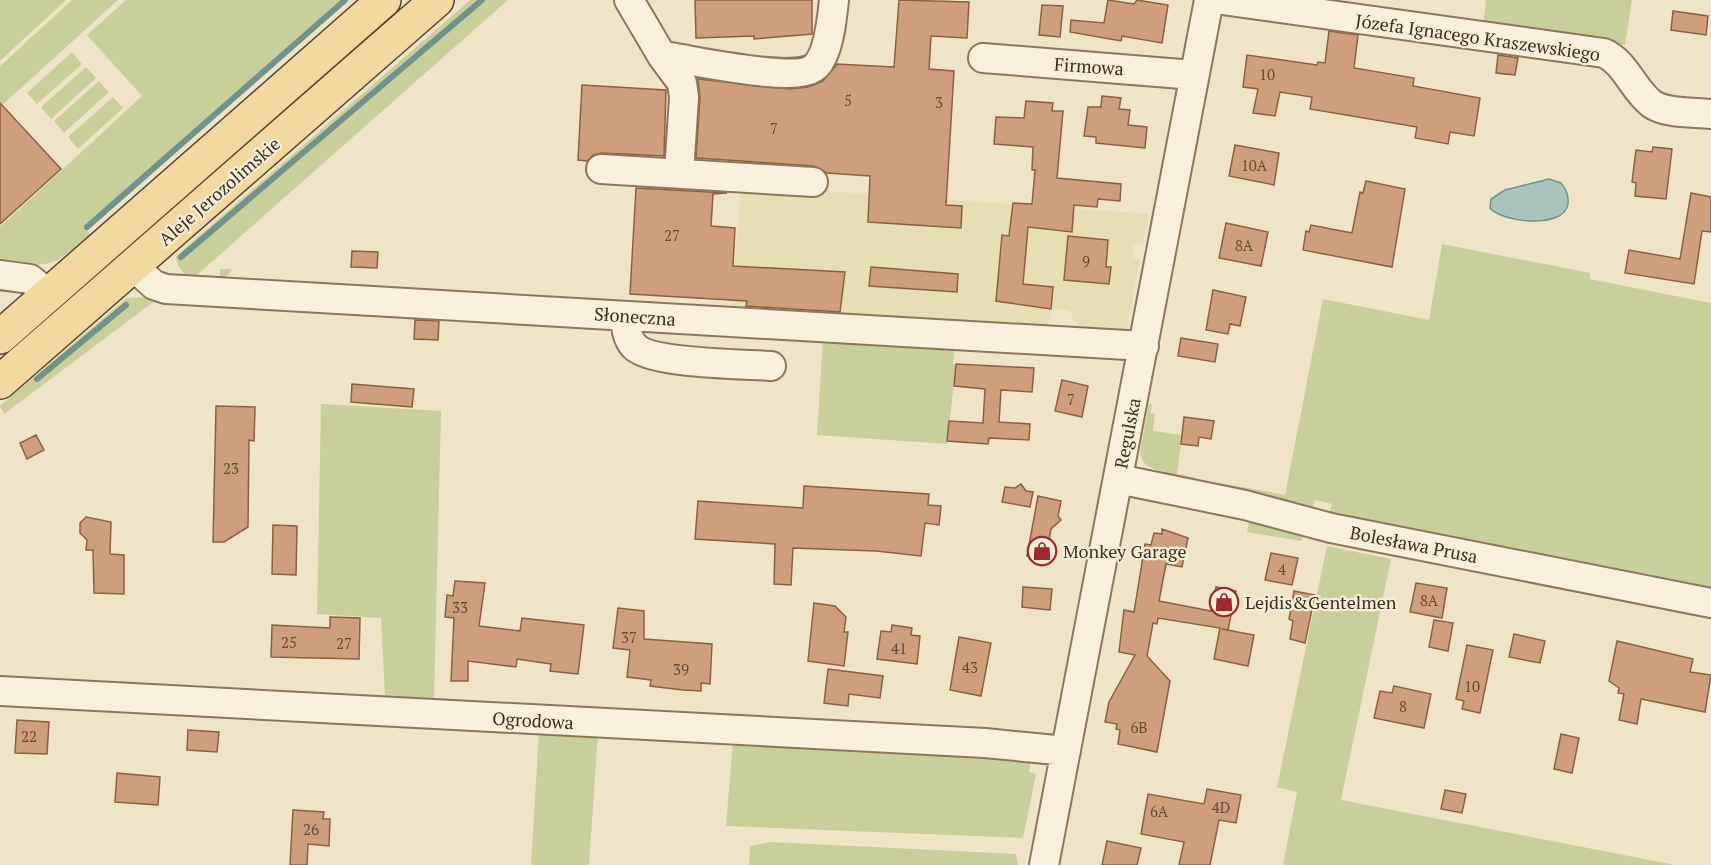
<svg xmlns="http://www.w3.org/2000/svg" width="1711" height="865" viewBox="0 0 1711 865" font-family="'PT Serif',serif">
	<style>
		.farmland { fill: #e6deb5 }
		.green { fill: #c9cf9b }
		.water { fill: #a9c4bc; stroke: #6f938a; stroke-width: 1.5 }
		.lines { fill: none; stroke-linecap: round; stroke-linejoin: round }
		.stream { stroke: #6f938a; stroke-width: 6 }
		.building { fill: #cf9f7d; stroke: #8d5f41; stroke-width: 1.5 }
		.minor-casing { stroke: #8d765c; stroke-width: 32 }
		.major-casing { stroke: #5b4430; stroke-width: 36 }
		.minor { stroke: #faf1dc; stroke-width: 28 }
		.major { stroke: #f3d9a0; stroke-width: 33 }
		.labels { text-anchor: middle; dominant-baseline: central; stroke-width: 4.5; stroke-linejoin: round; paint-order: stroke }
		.number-label { font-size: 15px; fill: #624a37 }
		.street-label { font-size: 18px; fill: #3d2e20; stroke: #f7eed8 }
		.poi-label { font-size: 18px; fill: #3d2e20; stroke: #f7eed8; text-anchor: start }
	</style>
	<rect width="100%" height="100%" fill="#f0e4c8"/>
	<path class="farmland" d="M741,185L1149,214L1143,243L1134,245L1132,257L1140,259L1127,328L1124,334H1081L1069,310L1053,309L1045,333L731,315Z"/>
	<path class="green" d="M0,0H66L0,61Z
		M72,0H118L0,107V66Z
		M126,0H340L84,226L90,234C55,266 53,267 5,264L0,258V227L142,96L87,35Z
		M470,0H508L197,275L220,276V269H232C220,293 178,284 176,256Z
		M1486,0H1632L1625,45L1483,27Z
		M72,52L82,64L37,104L27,93Z
		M86,67L96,78L51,119L41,107Z
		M99,81L109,92L64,133L54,121Z
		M113,97L123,108L78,149L68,137Z
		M1442,244L1590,273V279L1711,303V594L1329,514L1332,504L1315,500L1312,510L1218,489L1215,482L1285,495L1323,299L1429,320Z
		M150,297L156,300L4,414L0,406L127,298Z
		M823,338L955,343L953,364L956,365L947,444L817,435Z
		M321,404L441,411L434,699L385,697L381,618L317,614Z
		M1149,404L1152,405L1150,413H1155L1153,431L1182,435L1177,474L1200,479L1193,485L1163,478L1164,472C1152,469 1142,466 1140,452Z
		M1249,522L1303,537L1301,541L1247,532Z
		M1327,546L1391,559L1341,800L1675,865H1283L1297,792L1277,787Z
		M539,730L598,733L589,865H531Z
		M733,741L1031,760L1029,772L1036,774L1023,838L726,826Z
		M771,842L1016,854L1018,865H749L750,846Z"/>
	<path class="water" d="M1549,179L1561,183C1566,189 1569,196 1568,204C1564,230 1501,222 1490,208L1491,199L1505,190Z"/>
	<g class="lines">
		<path class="stream" d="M87,227L345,0
			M181,257L482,0
			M37,379L126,305"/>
	</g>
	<path class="building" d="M695,0H812V34L754,39V36L696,38Z
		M899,0L969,2L967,38L931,36L929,69L954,71L946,205L962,206L961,228L868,222L870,176L827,173L814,166L696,158L700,98L698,79L790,89L808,87L823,81L837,64L894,67Z
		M1108,0L1134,4L1137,0L1168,5L1162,43L1122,36L1121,41L1070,32L1071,20L1104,23Z
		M1042,5L1063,6L1060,37L1039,35Z
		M1673,11L1708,16L1706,35L1671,30Z
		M1329,31L1358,35L1354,68L1414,78L1413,86L1480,98L1474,136L1450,132L1448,144L1415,138L1417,127L1310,109L1312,97L1280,92L1275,116L1253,113L1258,89L1243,87L1247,55L1317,65L1318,62L1325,63Z
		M1498,55L1518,58L1515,75L1496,73Z
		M582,85L666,90L664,156L602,153L593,155L587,161L578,160Z
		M1102,96L1121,98L1119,109L1130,110L1128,125L1147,127L1145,148L1096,143V137L1084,136L1088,107H1101Z
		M1026,101L1053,103L1052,111H1063L1057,178L1121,184L1120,201L1098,199L1097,207L1074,205L1072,232L1028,227L1023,284L1053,287L1051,309L996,301L1002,235L1009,236L1013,203L1032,204L1035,170H1032L1033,147L994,144L996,117L1024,118Z
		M0,103L61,169L0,224Z
		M1235,145L1279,153L1274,185L1229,176Z
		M1653,147L1672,149L1666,199L1635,196L1636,183L1632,182L1636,150L1652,152Z
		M1366,181L1405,189L1392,267L1303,250L1306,231L1309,232L1311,225L1352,233L1360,192L1363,193Z
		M636,188L727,193L713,194L711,226L735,228L733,266L845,272L840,312L746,306L747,301L630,294Z
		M1691,193L1711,197V232L1702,231L1694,284L1625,273L1629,250L1680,259Z
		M1226,223L1268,232L1261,266L1219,258Z
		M1068,236L1108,240L1106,267H1111L1109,284L1064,280Z
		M352,251L378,252L377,268L351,267Z
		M871,267L958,274L957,292L869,286Z
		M1213,290L1246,297L1240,326L1230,324L1228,334L1206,330Z
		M415,320L439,321L438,340L414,339Z
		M1181,338L1218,344L1215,362L1178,356Z
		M956,364L1034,368L1032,392L1001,390L999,422L1030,424L1029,440L989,438L988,444L947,441L949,421L983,423L985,389L954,386Z
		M1062,380L1088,386L1082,417L1055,411Z
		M352,384L414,389L412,407L351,402Z
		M216,406L255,407L254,441L249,440L248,527L224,542H213Z
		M1184,417L1214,421L1211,439L1199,437L1198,446L1181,444Z
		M36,435L44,450L27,459L20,443Z
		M1021,484L1026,491L1033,492L1030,507L1002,502L1005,487L1015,488Z
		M804,486L929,494L928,505L941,506L939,525L925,523L921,556L876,551L793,548L791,585L774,584L775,544L695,539L698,501L803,508Z
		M1038,496L1061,501L1058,516L1061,520L1051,529L1045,560L1027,556Z
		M86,517L111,522L110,554L124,555V594L94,593L93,550H86L87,540L80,533V523Z
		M273,525L297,526L296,575L272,574Z
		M1162,529L1188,538L1182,567L1166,564L1159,601L1211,611L1216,587L1236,591L1228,630L1222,629L1254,635L1248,666L1214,659L1220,628L1158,618L1157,624L1153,623L1147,656L1170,681L1157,752L1118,744L1120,730L1116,729L1117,724L1105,722L1109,702L1135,655L1119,652L1124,610L1134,612L1145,544L1151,545L1154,533L1162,534Z
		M1271,553L1298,558L1292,585L1265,580Z
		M455,581L485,583L479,626L520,631L522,618L584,625L578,674L550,671L551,664L517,659L516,667L468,661V681H451L454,618L445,617L447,595L453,596Z
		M1416,583L1447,588L1442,618L1410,612Z
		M1023,587L1052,589L1050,610L1022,607Z
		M1294,591L1315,595L1305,643L1290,639L1293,621L1289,619Z
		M814,603L835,606L846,617L844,632H848L844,666L808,661Z
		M618,608L644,611V639L712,644L710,684L701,683V691L683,690L650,686L651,680L627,677L630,650L613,648Z
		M330,617L360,618L359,659L271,657L272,625L330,628Z
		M1434,620L1453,623L1448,651L1429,647Z
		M892,625L912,628L911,635L920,636L917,664L877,659L881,631L891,632Z
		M1514,634L1545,641L1540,663L1509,657Z
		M959,637L991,643L981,696L950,690Z
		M1617,641L1693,659L1690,672L1711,675L1705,712L1641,699L1637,724L1619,720L1624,694L1618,693L1619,688L1609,681Z
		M1467,645L1493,650L1480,713L1462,709L1464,701L1456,699Z
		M828,669L883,676L880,698L849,694L848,706L824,703Z
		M1394,686L1431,694L1424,728L1374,718L1380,691L1392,693Z
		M17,720L49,722L47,754L15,753Z
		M188,730L219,732L217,752L187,750Z
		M1561,734L1579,738L1572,773L1554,769Z
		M117,773L160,777L158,805L115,802Z
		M1207,789L1241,795L1236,823L1219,820L1210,865H1179L1184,842L1141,834L1148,794L1204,804Z
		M1445,790L1466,794L1462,813L1441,809Z
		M293,810L324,812L323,819H330L329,846L308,844L307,865H290Z
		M1107,841L1141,848L1137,865H1102Z"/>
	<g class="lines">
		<g class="minor-casing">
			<path id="minor" d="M629,0L662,56L682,83L684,97L679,173
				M1222,0L1604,53C1626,63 1633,90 1652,104C1666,114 1694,112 1711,114
				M662,56C689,59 799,85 816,66C829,53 832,18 834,0
				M983,58L1194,75
				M601,169L813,182
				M133,266L154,285L166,289L1144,346
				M0,275L30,279L49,294
				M626,316C625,326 627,338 634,346C650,364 744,364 771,366
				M1118,479L1245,505L1331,528L1711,603
				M0,691L985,743L1066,751
				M1044,865L1209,0"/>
		</g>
		<g class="major-casing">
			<path id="major" d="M0,337L384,0
				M0,382L437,0"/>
		</g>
		<use href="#minor" class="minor"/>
		<use href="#major" class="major"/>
	</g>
	<defs>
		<g id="shop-ring" transform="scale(1.5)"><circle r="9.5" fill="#f7eed8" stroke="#9e2a2b" stroke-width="1.5"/><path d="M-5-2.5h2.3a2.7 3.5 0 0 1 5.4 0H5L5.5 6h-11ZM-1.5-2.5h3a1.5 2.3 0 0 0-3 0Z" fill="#9e2a2b"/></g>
	</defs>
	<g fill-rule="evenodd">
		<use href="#shop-ring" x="1042" y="551"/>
		<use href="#shop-ring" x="1224" y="602"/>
	</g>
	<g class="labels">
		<g class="number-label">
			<text x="1267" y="74">10</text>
			<text x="848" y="100">5</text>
			<text x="939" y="102">3</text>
			<text x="774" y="128">7</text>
			<text x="1254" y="165">10A</text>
			<text x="672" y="235">27</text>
			<text x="1244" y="245">8A</text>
			<text x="1086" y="261">9</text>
			<text x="1071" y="399">7</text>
			<text x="231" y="468">23</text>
			<text x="1282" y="569">4</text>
			<text x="1429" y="600">8A</text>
			<text x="460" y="607">33</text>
			<text x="629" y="637">37</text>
			<text x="289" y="642">25</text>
			<text x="344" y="643">27</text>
			<text x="899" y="648">41</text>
			<text x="970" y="667">43</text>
			<text x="681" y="669">39</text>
			<text x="1472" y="686">10</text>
			<text x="1403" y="706">8</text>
			<text x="1139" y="727">6B</text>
			<text x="29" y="736">22</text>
			<text x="1221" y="807">4D</text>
			<text x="1159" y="811">6A</text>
			<text x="311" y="829">26</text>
		</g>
		<g class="street-label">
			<text transform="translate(1478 37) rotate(8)">Józefa Ignacego Kraszewskiego</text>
			<text transform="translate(1089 66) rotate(4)">Firmowa</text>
			<text transform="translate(219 191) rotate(-41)">Aleje Jerozolimskie</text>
			<text transform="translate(635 316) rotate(4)">Słoneczna</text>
			<text transform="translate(1127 433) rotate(-79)">Regulska</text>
			<text transform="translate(1414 544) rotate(11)">Bolesława Prusa</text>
			<text transform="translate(533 720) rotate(3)">Ogrodowa</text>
		</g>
		<g class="poi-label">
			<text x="1063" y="551">Monkey Garage</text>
			<text x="1245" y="602">Lejdis&amp;Gentelmen</text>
		</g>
	</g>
</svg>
